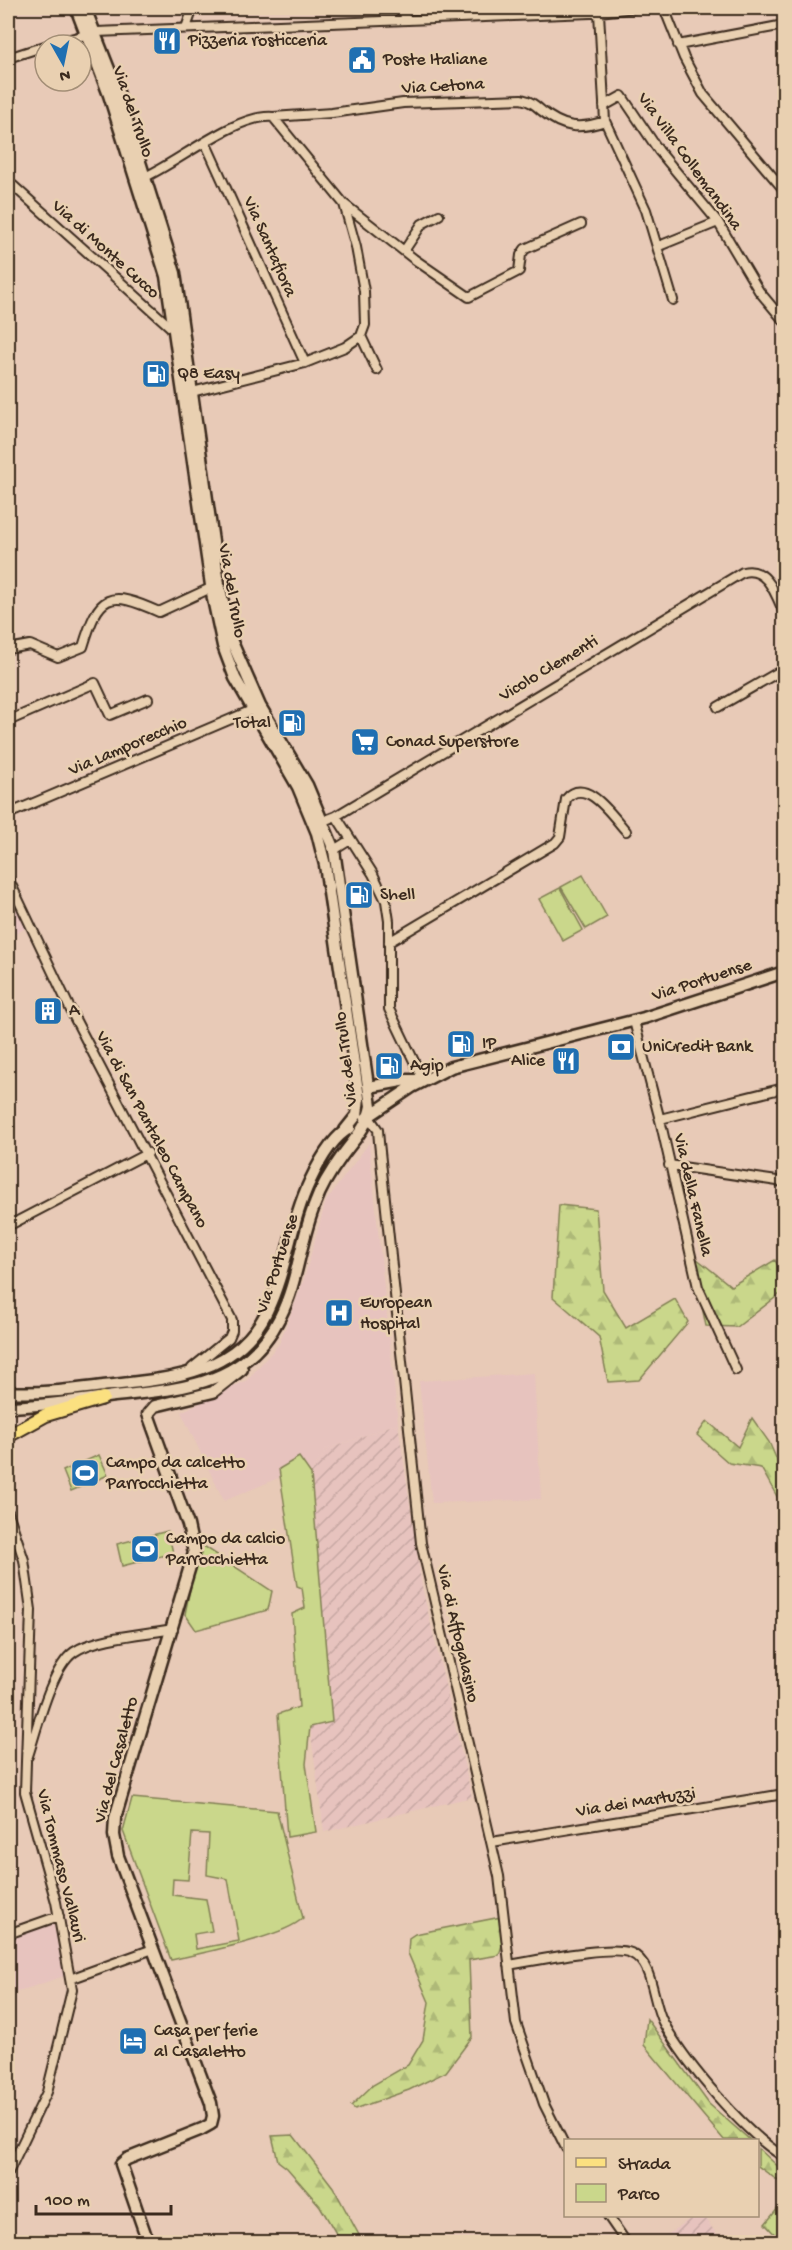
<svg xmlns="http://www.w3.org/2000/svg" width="792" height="2250" viewBox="0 0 792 2250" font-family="'Gochi Hand',sans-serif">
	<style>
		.built { fill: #e7c3be }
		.industrial { fill: url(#industrial-furrows) }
		.green { fill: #cad78b; stroke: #828054; stroke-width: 1.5; fill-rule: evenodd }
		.forest { fill: url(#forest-firs); stroke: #828054; stroke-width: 1.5 }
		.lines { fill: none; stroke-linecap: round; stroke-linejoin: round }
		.street-casing { stroke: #3b2a1e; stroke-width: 12 }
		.secondary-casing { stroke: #3b2a1e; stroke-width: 15 }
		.primary-casing { stroke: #3b2a1e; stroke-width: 16 }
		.street { stroke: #e9d0b1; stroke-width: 8 }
		.secondary { stroke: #e9d0b1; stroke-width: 10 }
		.primary { stroke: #fbe080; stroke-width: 12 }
		.labels { text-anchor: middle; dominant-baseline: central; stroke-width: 5; stroke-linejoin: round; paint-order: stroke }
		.poi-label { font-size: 18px; fill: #3b2a1e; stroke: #e9d0b1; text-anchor: start }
		.street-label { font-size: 18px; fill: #3b2a1e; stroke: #e9d0b1 }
	</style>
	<defs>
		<pattern id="industrial-furrows" width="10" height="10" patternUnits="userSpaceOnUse" patternTransform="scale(1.5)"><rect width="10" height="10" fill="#e7c3be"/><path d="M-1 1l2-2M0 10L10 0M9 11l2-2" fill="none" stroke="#c7a8a3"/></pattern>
		<pattern id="forest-firs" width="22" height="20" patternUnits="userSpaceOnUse" patternTransform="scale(1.5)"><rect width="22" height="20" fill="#cad78b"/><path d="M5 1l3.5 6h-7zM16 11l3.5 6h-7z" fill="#aeb978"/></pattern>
	</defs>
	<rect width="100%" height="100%" fill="#e8cab7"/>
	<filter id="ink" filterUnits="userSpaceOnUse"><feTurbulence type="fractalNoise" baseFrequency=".0167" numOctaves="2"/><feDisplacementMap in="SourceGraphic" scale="12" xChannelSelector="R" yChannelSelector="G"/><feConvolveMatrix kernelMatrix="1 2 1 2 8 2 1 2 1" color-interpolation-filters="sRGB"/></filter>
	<g filter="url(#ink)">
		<path class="built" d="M9,899L15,909L19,908L28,927L8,938Z
			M369,1143L398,1423L326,1450L311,1474L295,1471L224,1501L181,1412L247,1380L279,1344L303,1282L326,1201Z
			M534,1373L541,1499L432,1503L419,1381Z
			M53,1921L64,1976L8,1995V1938Z"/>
		<path class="industrial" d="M398,1423L422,1587L472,1797L324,1832L310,1727L332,1722L311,1474L326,1450Z
			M694,2216H703L723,2242H657Z"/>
		<path class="green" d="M583,875L607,917L586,929L561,887Z
			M560,888L583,930L563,941L539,899Z
			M99,1455L108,1475L71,1491L63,1471Z
			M299,1457L311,1474L332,1722L310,1727L306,1764L316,1832L287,1837L278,1714L299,1707L292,1614L305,1608L302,1588L297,1586L279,1469Z
			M168,1531L173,1553L122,1566L117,1544Z
			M199,1543L272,1591L268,1610L196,1630L185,1614Z
			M132,1798L277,1811L303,1918C284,1937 201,1953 171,1960L123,1831ZM192,1833L209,1834L207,1875L228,1879L239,1941L196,1949L194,1934L212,1931L206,1899L172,1895L173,1879L188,1880Z"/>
		<path class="forest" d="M559,1205L596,1209L603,1290L626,1328L675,1299L688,1322L639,1380L608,1382L599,1337L553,1297Z
			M691,1254L731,1286L775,1260L784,1278V1291L737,1327L706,1326Z
			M752,1418L769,1442L784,1476V1509L761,1468L729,1463L697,1435L707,1421L738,1447Z
			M501,1917L503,1942L499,1955L469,1960L472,2037L446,2072L409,2090L355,2109L351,2106L373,2085L408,2065L423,2040L429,2002L408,1953L409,1938L415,1934Z
			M647,2019L709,2104L750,2140H724L644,2045Z
			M293,2135L333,2187L359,2235L348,2242H341L320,2206L287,2168L278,2161L272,2136Z
			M758,2148L784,2172V2185L758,2166Z
			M784,2201V2242H782L765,2224Z"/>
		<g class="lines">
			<g class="street-casing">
				<path id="street" d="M404,8L405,20
					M664,8L684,58L703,94L784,190
					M599,13L605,121L646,210L673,300
					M186,28L193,8
					M48,45L96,32L590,13L635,8
					M678,45L784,25
					M8,58L45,46
					M604,106L622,96L659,151L718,222L759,291L784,321
					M273,117L332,113L403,103L521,99C531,101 535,105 542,111C563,128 579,130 605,121
					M206,144L305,363
					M141,179C178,163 235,114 273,117L344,204L414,259L469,297L519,271L521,255L525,249L581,224
					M8,181L176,332
					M659,246L718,222
					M404,251L422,224L439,215
					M361,336L377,370
					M192,392L305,363L345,347L361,336L365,325L364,291L356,247L344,204
					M8,649L30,645L58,657L83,647C99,594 108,589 159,612L215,586
					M718,707L784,669
					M8,721L95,683L110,715L148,699
					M8,814L257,708
					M336,816L373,874L386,901L389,921V1009L423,1080
					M318,823L336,816L743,572C767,566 776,595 784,613
					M334,850L350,840
					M8,878L74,1017L232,1320V1331L229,1338L192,1368
					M389,942L555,843L560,837L566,799C586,775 613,817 626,831
					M634,1021L661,1124L698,1287L736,1370
					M369,1117L378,1130L379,1142L421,1543L499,1876L516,2023L544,2104L566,2148
					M660,1119L784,1088
					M669,1165L784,1182
					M8,1226L148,1153
					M8,1512L24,1560L31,1610L25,1792L56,1902L72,1990L47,2092L8,2173
					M28,1756C37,1729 51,1668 74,1652C96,1637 146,1634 173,1629
					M492,1842L784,1794
					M8,1934L59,1916
					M509,1965C535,1961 610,1944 631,1953C654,1963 652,2002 663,2022C685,2063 744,2132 784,2157
					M70,1979L153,1949
					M608,2216L626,2242"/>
			</g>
			<g class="secondary-casing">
				<path id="secondary" d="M76,8L109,95L166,276L213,599L223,646L235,678L298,787L317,833L325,865L359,1098L357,1115L345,1130
					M369,1087L407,1080H422
					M366,1118L412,1087L451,1067L644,1018L784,972
					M8,1392C40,1394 71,1390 103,1386C166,1379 236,1376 267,1311C287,1270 290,1223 310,1181C318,1164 332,1137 350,1128
					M8,1407C41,1406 74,1401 107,1397C177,1389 245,1388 280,1317C298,1282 300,1240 315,1204C321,1187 331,1171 342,1156C354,1139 367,1128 371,1106L334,850L307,785L260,706L232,642L219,584L175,273L118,92L85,8
					M148,2242L121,2164L127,2159L202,2129L211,2124L213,2116L211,2103L118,1856L114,1835L115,1818L194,1553L188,1525L148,1414L155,1406L213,1392L242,1369"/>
			</g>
			<g class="primary-casing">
				<path id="primary" d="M8,1436L46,1415L103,1398"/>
			</g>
			<use href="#street" class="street"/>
			<use href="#secondary" class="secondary"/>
			<use href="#primary" class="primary"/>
		</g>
	</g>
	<defs>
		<g id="restaurant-square" transform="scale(1.5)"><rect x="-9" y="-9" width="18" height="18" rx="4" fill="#1f6fb2" stroke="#e9d0b1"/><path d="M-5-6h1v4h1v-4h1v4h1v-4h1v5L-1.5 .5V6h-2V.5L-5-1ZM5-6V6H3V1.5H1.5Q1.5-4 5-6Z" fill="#fff"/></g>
		<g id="civic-square" transform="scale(1.5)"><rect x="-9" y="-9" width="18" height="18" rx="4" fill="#1f6fb2" stroke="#e9d0b1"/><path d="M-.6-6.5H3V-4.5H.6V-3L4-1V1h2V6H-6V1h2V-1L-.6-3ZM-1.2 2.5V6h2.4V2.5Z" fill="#fff"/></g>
		<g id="fuel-square" transform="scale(1.5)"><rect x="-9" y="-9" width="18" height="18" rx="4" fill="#1f6fb2" stroke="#e9d0b1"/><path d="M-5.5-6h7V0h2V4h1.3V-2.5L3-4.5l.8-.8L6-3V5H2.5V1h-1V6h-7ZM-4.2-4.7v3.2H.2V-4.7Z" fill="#fff"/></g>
		<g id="supermarket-square" transform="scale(1.5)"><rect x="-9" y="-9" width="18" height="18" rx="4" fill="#1f6fb2" stroke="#e9d0b1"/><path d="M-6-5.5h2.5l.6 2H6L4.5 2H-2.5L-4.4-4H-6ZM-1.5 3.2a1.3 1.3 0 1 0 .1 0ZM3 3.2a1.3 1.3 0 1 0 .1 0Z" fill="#fff"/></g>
		<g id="building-square" transform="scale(1.5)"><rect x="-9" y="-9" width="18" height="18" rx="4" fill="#1f6fb2" stroke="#e9d0b1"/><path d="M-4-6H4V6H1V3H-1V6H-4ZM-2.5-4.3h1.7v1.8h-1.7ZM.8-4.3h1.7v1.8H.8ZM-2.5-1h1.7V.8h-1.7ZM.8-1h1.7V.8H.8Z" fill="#fff"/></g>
		<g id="bank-square" transform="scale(1.5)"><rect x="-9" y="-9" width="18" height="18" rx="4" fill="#1f6fb2" stroke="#e9d0b1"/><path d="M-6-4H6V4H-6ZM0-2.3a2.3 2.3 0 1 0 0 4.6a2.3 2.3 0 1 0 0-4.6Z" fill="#fff"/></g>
		<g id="hospital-square" transform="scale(1.5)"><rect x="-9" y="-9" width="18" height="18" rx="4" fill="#1f6fb2" stroke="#e9d0b1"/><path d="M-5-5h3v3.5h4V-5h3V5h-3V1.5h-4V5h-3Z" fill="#fff"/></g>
		<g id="stadium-square" transform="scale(1.5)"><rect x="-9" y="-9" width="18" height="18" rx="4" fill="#1f6fb2" stroke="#e9d0b1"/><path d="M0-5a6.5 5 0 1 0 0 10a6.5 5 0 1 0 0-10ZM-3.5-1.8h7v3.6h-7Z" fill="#fff"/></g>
		<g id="hotel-square" transform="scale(1.5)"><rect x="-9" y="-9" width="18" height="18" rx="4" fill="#1f6fb2" stroke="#e9d0b1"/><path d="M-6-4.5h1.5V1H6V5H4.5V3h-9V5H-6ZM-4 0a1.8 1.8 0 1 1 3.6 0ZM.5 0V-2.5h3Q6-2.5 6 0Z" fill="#fff"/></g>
	</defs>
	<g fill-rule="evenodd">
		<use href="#restaurant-square" x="167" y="41"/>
		<use href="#civic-square" x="362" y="60"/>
		<use href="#fuel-square" x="156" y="374"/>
		<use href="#fuel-square" x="292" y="723"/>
		<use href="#supermarket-square" x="365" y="742"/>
		<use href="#fuel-square" x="359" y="895"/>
		<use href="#building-square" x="48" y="1011"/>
		<use href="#fuel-square" x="461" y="1044"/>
		<use href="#bank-square" x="621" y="1047"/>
		<use href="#restaurant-square" x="566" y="1061"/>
		<use href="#fuel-square" x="389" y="1066"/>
		<use href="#hospital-square" x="339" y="1313"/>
		<use href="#stadium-square" x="85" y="1473"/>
		<use href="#stadium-square" x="145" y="1549"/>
		<use href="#hotel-square" x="133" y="2041"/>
	</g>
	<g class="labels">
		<g class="poi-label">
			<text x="188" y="41">Pizzeria rosticceria</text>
			<text x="383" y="60">Poste Italiane</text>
			<text x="177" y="374">Q8 Easy</text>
			<text x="271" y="723" text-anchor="end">Total</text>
			<text x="386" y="742">Conad Superstore</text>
			<text x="380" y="895">Shell</text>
			<text x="69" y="1011">A</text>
			<text x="482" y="1044">IP</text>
			<text x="642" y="1047">UniCredit Bank</text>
			<text x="545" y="1061" text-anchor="end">Alice</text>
			<text x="410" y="1066">Agip</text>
			<text x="360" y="1303">European<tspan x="360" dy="21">Hospital</tspan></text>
			<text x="106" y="1463">Campo da calcetto<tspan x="106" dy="21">Parrocchietta</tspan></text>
			<text x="166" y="1539">Campo da calcio<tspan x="166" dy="21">Parrocchietta</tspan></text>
			<text x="154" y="2031">Casa per ferie<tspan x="154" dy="21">al Casaletto</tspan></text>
		</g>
		<g class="street-label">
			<text transform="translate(443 87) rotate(-3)">Via Cetona</text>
			<text transform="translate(132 112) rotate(71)">Via del Trullo</text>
			<text transform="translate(689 162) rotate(54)">Via Villa Collemandina</text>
			<text transform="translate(269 247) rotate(66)">Via Santafiora</text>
			<text transform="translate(105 250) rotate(42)">Via di Monte Cucco</text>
			<text transform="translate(231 591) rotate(80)">Via del Trullo</text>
			<text transform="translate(549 669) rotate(-31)">Vicolo Clementi</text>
			<text transform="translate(128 747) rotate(-23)">Via Lamporecchio</text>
			<text transform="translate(702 981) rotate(-18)">Via Portuense</text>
			<text transform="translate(347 1059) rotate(-97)">Via del Trullo</text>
			<text transform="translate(151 1130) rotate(62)">Via di San Pantaleo Campano</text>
			<text transform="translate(692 1195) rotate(77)">Via della Fanella</text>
			<text transform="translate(278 1264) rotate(-72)">Via Portuense</text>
			<text transform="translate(457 1634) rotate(77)">Via di Affogalasino</text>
			<text transform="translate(117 1760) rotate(-75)">Via del Casaletto</text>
			<text transform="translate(636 1803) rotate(-9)">Via dei Martuzzi</text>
			<text transform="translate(60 1866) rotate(76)">Via Tommaso Vallauri</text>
		</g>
	</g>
	<rect width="792" height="2250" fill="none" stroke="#e9d0b1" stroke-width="30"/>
	<rect x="15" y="15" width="762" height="2220" fill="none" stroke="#3b2a1e" stroke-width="2" filter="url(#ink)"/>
	<rect x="564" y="2139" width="195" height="78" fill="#e9d0b1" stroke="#a38e76" stroke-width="1.5"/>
	<rect x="576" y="2158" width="30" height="9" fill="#fbe080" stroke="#a38e76" stroke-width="1.5"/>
	<text x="618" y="2169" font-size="18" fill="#3b2a1e">Strada</text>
	<rect x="576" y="2184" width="30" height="18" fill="#cad78b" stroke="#a38e76" stroke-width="1.5"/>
	<text x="618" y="2199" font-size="18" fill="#3b2a1e">Parco</text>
	<g transform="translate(63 63) rotate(171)"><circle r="28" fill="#e9d0b1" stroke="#a38e76" stroke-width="1.5"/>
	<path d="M0-4.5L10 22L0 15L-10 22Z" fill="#1f6fb2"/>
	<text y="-9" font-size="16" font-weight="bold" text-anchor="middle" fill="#3b2a1e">N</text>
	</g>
	<path d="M36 2205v9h135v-9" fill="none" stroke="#3b2a1e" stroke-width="3"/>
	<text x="45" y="2205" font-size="18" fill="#3b2a1e" stroke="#e9d0b1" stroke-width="4.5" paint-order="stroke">100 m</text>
</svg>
